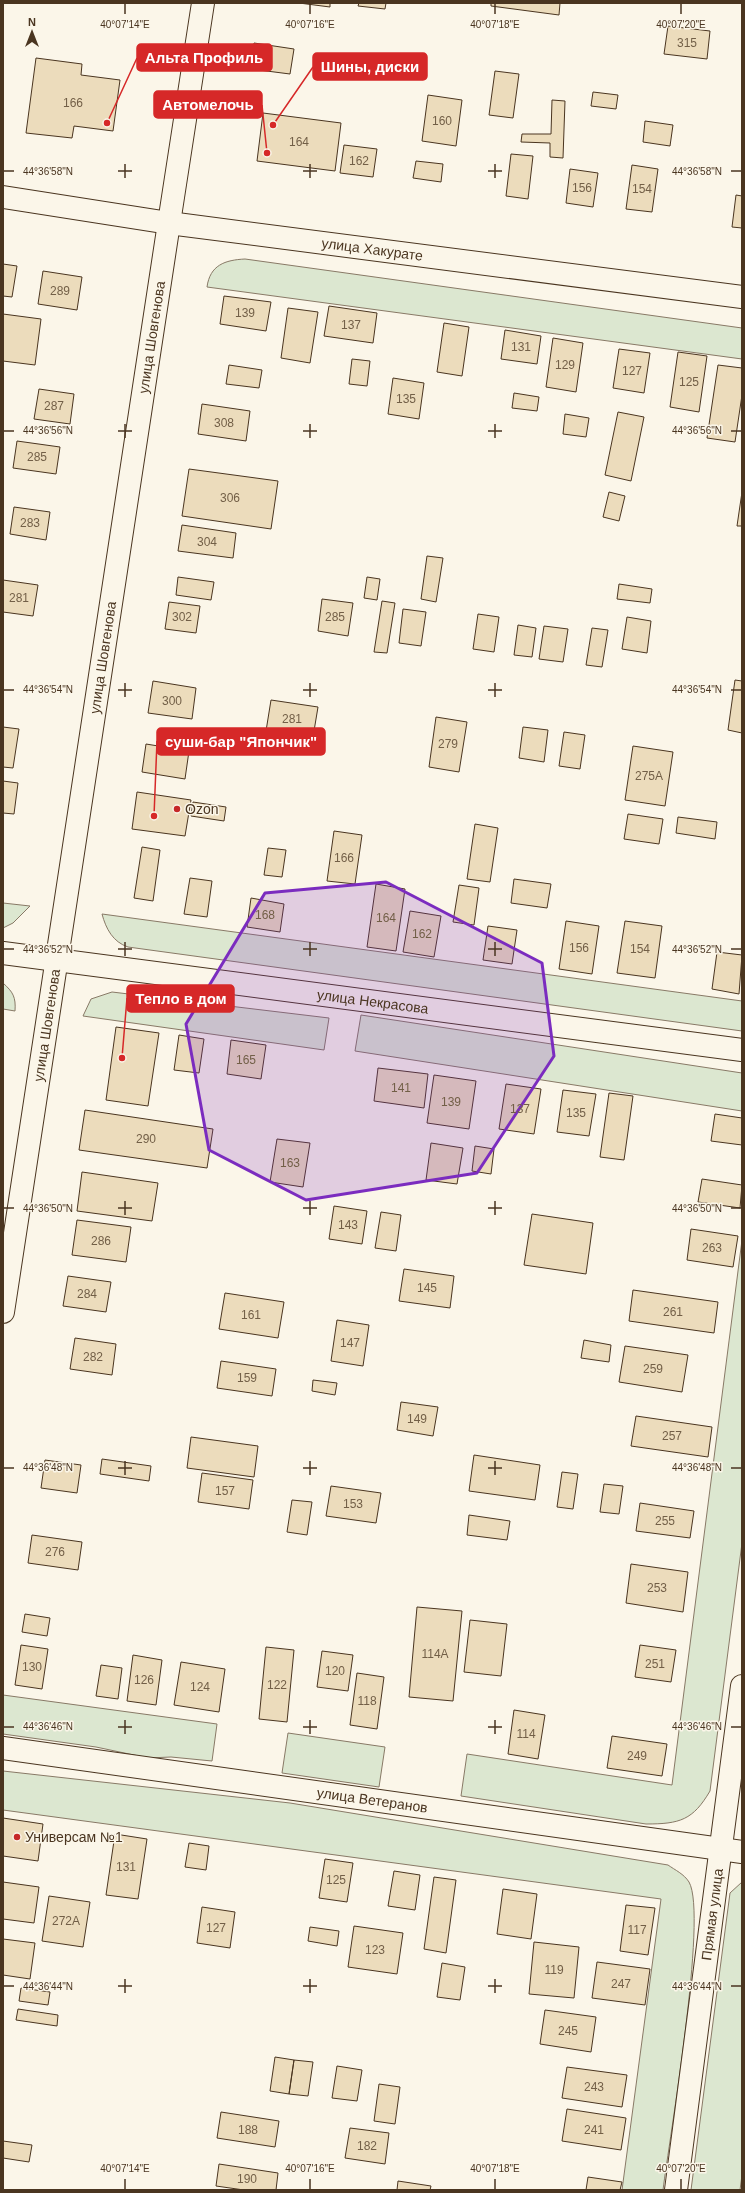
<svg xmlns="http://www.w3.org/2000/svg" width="745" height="2193" viewBox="0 0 745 2193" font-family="Arial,sans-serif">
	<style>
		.green { fill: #dce7d0; stroke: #887966 }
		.building { fill: #ecdcbc; stroke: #4a3520 }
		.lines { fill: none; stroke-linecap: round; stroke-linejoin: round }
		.minor-casing { stroke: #4a3520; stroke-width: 24 }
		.tertiary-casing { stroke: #4a3520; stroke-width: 24 }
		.secondary-casing { stroke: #4a3520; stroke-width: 24 }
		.primary-casing { stroke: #4a3520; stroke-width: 24 }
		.minor { stroke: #fbf6e9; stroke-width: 22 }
		.tertiary { stroke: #fbf6e9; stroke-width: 22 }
		.secondary { stroke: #fbf6e9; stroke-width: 22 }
		.primary { stroke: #fbf6e9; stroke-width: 22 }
		.marked { fill: #7b2cbf; fill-opacity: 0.2; stroke: #7b2cbf; stroke-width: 3; stroke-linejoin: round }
		.ticks { fill: none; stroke: #4a3520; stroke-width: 1.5 }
		.poi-dot { fill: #c62828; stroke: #fbf6e9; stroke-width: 1.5 }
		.labels { text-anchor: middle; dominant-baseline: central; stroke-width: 3; stroke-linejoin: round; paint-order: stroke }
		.number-label { font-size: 12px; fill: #725f47 }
		.street-label { font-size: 14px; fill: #4a3520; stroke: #fbf6e9 }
		.poi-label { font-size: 14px; fill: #4a3520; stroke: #fbf6e9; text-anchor: start }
		.ticks-label { font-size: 10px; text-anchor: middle; fill: #4a3520; stroke: #fbf6e9; stroke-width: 3; stroke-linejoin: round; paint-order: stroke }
		.leader { fill: none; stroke: #d62828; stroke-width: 1.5 }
		.callout-dot { fill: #d62828; stroke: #fbf6e9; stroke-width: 1.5 }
		.callout { fill: #d62828; stroke: #d62828; stroke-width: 1.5 }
		.callout-label { font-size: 15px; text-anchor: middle; font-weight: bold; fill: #fff }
	</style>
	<rect width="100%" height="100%" fill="#fbf6e9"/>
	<path class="green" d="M245,259L742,328V359L207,287C210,265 225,260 245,259Z
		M3,903L30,906L13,923L3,928Z
		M102,914L742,1001V1031L128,947C113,942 106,929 102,914Z
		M3,983C13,992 16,997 15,1011L3,1009Z
		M112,992L329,1018L324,1050L83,1016L91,999Z
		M361,1015L742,1073V1111L355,1051Z
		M742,1240V1543L710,1791C693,1820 680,1824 646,1824L461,1796L467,1754L672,1785Z
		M3,1695L217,1724L212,1761L171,1757L148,1758L96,1747L3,1734Z
		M288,1733L385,1747L379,1787L282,1773Z
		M3,1771L290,1803L668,1865C675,1870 684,1874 689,1882C708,1915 669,2141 663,2190H622L661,1899L3,1810Z
		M742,1882V2175L740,2190H691L730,1893Z"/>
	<path class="building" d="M299,3H330V7Z
		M359,3H386L385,9L358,6Z
		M491,3H560L559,15L491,6Z
		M668,26L710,31L707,59L664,54Z
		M254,43L294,49L290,74L251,69Z
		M36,58L82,64L81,75L120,80L113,131L74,126L72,138L26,133Z
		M495,71L519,74L513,118L489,115Z
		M593,92L618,95L616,109L591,106Z
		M428,95L462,100L456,146L422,141Z
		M552,100L565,101L563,158L550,157V143L521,142L522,134H551Z
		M263,113L341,123L335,171L257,161Z
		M645,121L673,125L670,146L643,142Z
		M344,145L377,149L373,177L340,173Z
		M511,154L533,156L528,199L506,196Z
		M416,161L443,164L441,182L413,178Z
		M632,165L658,169L652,212L626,209Z
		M570,169L598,173L593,207L566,203Z
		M736,195L742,196V228L732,227Z
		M3,264L17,266L12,297L3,296Z
		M43,271L82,277L77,310L38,304Z
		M224,296L271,302L266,331L220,324Z
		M329,306L377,313L373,343L324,336Z
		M288,308L318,312L310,363L281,358Z
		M3,314L41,319L35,365L3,361Z
		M444,323L469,327L462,376L437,372Z
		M505,330L541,336L537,364L501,359Z
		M553,338L583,343L576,392L546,387Z
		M619,349L650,353L644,393L613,388Z
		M678,352L707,356L699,412L670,407Z
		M352,359L370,361L367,386L349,384Z
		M229,365L262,370L259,388L226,384Z
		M718,365L742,368V395L735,442L707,438Z
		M393,378L424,383L419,419L388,414Z
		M39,389L74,394L70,424L34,419Z
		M514,393L539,397L537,411L512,408Z
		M202,404L250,411L246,441L198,434Z
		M618,412L644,417L631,481L605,475Z
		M565,414L589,418L586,437L563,434Z
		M17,441L60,447L56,474L13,468Z
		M189,469L278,481L271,529L182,516Z
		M609,492L625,496L619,521L603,517Z
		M742,492V526H737Z
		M14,507L50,512L46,540L10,534Z
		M182,525L236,533L233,558L178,551Z
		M427,556L443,558L436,602L421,599Z
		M178,577L214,582L211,600L176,595Z
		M367,577L380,579L377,600L364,598Z
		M3,580L38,585L33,616L3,612Z
		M619,584L652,589L650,603L617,599Z
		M322,599L353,603L348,636L318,631Z
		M382,601L395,603L387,653L374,652Z
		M169,602L200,606L196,633L165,629Z
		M403,609L426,612L421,646L399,643Z
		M478,614L499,617L494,652L473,649Z
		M627,617L651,621L647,653L622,649Z
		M518,625L536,628L532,657L514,655Z
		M544,626L568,629L563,662L539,659Z
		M592,628L608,630L602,667L586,665Z
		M735,680L742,681V733L728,730Z
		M153,681L196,688L192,719L148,713Z
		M271,700L318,707L313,737L266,731Z
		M436,717L467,722L459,772L429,767Z
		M3,727L19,729L13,768L3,767Z
		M523,727L548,730L544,762L519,758Z
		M564,732L585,735L580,769L559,766Z
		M146,744L189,751L185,779L142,772Z
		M633,746L673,752L665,806L625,800Z
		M3,781L18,783L14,814L3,813Z
		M137,792L191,800L185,836L132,829Z
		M193,802L226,807L224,821L191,816Z
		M628,814L663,819L659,844L624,839Z
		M678,817L717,822L715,839L676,833Z
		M475,824L498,828L490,882L467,879Z
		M334,831L362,835L355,884L327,881Z
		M142,847L160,850L153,901L134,898Z
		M268,848L286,850L282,877L264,875Z
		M190,878L212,881L207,917L184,914Z
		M514,879L551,884L547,908L511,903Z
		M376,884L405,889L396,951L367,947Z
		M459,885L479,888L474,925L453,922Z
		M251,898L284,904L280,932L247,927Z
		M410,911L441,916L434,957L403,952Z
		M566,921L599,926L592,974L559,969Z
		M625,921L662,926L655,978L617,973Z
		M488,926L517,930L512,964L483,960Z
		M717,952L742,955L739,994L712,989Z
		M116,1027L159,1033L148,1106L106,1100Z
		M179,1035L204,1039L199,1073L174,1070Z
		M231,1040L266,1045L261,1079L227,1074Z
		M378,1068L428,1074L424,1108L374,1101Z
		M434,1075L476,1081L469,1129L427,1123Z
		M506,1084L541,1089L534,1134L499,1129Z
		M563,1090L596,1094L589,1136L557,1132Z
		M609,1093L633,1096L624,1160L600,1157Z
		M85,1110L213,1129L207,1168L79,1150Z
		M715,1114L742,1118V1145L711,1141Z
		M277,1139L310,1143L303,1187L270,1182Z
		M431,1143L463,1148L457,1184L426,1180Z
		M475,1146L494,1149L491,1174L472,1171Z
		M82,1172L158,1183L152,1221L77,1211Z
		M702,1179L742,1185L740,1208L698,1202Z
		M334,1206L367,1211L362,1244L329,1239Z
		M381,1212L401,1215L396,1251L375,1248Z
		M532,1214L593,1223L586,1274L524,1265Z
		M77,1220L131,1227L126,1262L72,1255Z
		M691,1229L738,1236L733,1267L687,1260Z
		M404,1269L454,1276L450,1308L399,1301Z
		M68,1276L111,1282L106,1312L63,1306Z
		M633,1290L718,1302L714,1333L629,1321Z
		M225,1293L284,1302L278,1338L219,1329Z
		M337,1320L369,1325L363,1366L331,1361Z
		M75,1338L116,1344L112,1375L70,1369Z
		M584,1340L611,1345L609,1362L581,1358Z
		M625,1346L688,1355L682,1392L619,1382Z
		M221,1361L276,1369L272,1396L217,1388Z
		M313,1380L337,1383L335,1395L312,1391Z
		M401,1402L438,1407L433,1436L397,1430Z
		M636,1416L712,1427L708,1457L631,1446Z
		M191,1437L258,1446L254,1477L187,1468Z
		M474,1455L540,1465L535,1500L469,1491Z
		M102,1459L151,1466L149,1481L100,1474Z
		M45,1460L81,1465L77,1493L41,1488Z
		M562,1472L578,1474L573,1509L557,1507Z
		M202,1473L253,1480L249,1509L198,1502Z
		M604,1484L623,1486L619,1514L600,1512Z
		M331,1486L381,1493L376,1523L326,1516Z
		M292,1500L312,1502L307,1535L287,1532Z
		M640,1503L694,1511L690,1538L636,1531Z
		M469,1515L510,1521L507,1540L467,1535Z
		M32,1535L82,1542L78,1570L28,1563Z
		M631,1564L688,1572L683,1612L626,1603Z
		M417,1607L462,1611L453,1701L409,1697Z
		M25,1614L50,1618L47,1636L22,1632Z
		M470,1620L507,1624L501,1676L464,1672Z
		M21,1645L48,1649L42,1689L15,1685Z
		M640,1645L676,1650L671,1682L635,1677Z
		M266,1647L294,1650L287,1722L259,1719Z
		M322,1651L353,1655L348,1691L317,1687Z
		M133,1655L162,1660L156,1705L127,1701Z
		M181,1662L225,1669L219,1712L174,1705Z
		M101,1665L122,1668L118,1699L96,1696Z
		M357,1673L384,1677L377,1729L350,1725Z
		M514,1710L545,1715L538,1759L508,1754Z
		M612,1736L667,1744L662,1776L607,1768Z
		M3,1818L43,1824L38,1861L3,1856Z
		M115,1834L147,1839L138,1899L106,1895Z
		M189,1843L209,1846L206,1870L185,1867Z
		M325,1859L353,1863L347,1902L319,1898Z
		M394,1871L420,1875L415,1910L388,1906Z
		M434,1877L456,1880L446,1953L424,1949Z
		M3,1882L39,1887L34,1923L3,1919Z
		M503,1889L537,1894L531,1939L497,1934Z
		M49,1896L90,1902L83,1947L42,1941Z
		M626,1905L655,1908L648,1955L620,1951Z
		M202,1907L235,1912L230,1948L197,1943Z
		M354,1926L403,1933L397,1974L348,1967Z
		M310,1927L339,1931L337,1946L308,1941Z
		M3,1939L35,1943L30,1979L3,1975Z
		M534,1942L579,1947L574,1998L529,1994Z
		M597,1962L650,1969L645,2005L592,1998Z
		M442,1963L465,1967L460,2000L437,1997Z
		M21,1988L50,1992L48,2005L19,2001Z
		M18,2009L58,2015L57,2026L16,2020Z
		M545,2010L596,2017L591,2052L540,2044Z
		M275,2057L294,2060L289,2094L270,2091Z
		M294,2060L313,2062L308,2096L289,2094Z
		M337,2066L362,2070L357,2101L332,2098Z
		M567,2067L627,2075L622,2107L562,2098Z
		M379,2084L400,2087L395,2124L374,2121Z
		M567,2109L626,2118L621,2150L562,2141Z
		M221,2112L279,2121L275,2147L217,2138Z
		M350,2128L389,2133L385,2164L345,2158Z
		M3,2141L32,2145L29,2162L3,2158Z
		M219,2164L278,2173L276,2190H244L216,2186Z
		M588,2177L622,2182L620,2190H586Z
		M398,2181L431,2186L430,2190H397Z"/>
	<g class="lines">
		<g class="minor-casing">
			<g id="minor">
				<path id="s1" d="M3,953L742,1050"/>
				<path id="s2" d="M3,1748L742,1852"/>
				<path id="s3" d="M676,2190L742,1686"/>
			</g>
		</g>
		<g class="tertiary-casing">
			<path id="tertiary" d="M169,223L203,3"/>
		</g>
		<g class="secondary-casing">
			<g id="secondary">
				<path id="s4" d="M3,1312L169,223"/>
			</g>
		</g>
		<g class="primary-casing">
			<g id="primary">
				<path id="s5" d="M3,197L169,223L742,297"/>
			</g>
		</g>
		<use href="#minor" class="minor"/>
		<use href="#tertiary" class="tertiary"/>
		<use href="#secondary" class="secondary"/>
		<use href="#primary" class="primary"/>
	</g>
	<path class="marked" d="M386,882L542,963L554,1056L477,1173L306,1200L209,1150L186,1024L265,893Z"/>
	<path class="ticks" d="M125,4V14M310,4V14M495,4V14M681,4V14M125,164V178M310,164V178M495,164V178M4,171H14M118,171H132M303,171H317M488,171H502M731,171H741M125,424V438M310,424V438M495,424V438M4,431H14M118,431H132M303,431H317M488,431H502M731,431H741M125,683V697M310,683V697M495,683V697M4,690H14M118,690H132M303,690H317M488,690H502M731,690H741M125,942V956M310,942V956M495,942V956M4,949H14M118,949H132M303,949H317M488,949H502M731,949H741M125,1201V1215M310,1201V1215M495,1201V1215M4,1208H14M118,1208H132M303,1208H317M488,1208H502M731,1208H741M125,1461V1475M310,1461V1475M495,1461V1475M4,1468H14M118,1468H132M303,1468H317M488,1468H502M731,1468H741M125,1720V1734M310,1720V1734M495,1720V1734M4,1727H14M118,1727H132M303,1727H317M488,1727H502M731,1727H741M125,1979V1993M310,1979V1993M495,1979V1993M4,1986H14M118,1986H132M303,1986H317M488,1986H502M731,1986H741M125,2179V2189M310,2179V2189M495,2179V2189M681,2179V2189"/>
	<g class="poi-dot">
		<circle cx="177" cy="809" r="4"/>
		<circle cx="17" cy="1837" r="4"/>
	</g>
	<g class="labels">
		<g class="number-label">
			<text x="687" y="43">315</text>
			<text x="73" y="103">166</text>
			<text x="442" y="121">160</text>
			<text x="299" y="142">164</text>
			<text x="359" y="161">162</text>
			<text x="582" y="188">156</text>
			<text x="642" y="189">154</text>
			<text x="60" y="291">289</text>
			<text x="245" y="313">139</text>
			<text x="351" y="325">137</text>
			<text x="521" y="347">131</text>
			<text x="565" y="365">129</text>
			<text x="632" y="371">127</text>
			<text x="689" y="382">125</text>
			<text x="406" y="399">135</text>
			<text x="54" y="406">287</text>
			<text x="224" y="423">308</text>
			<text x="37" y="457">285</text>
			<text x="230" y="498">306</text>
			<text x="30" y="523">283</text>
			<text x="207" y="542">304</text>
			<text x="19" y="598">281</text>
			<text x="182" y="617">302</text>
			<text x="335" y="617">285</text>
			<text x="172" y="701">300</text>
			<text x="292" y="719">281</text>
			<text x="448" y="744">279</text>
			<text x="649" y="776">275А</text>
			<text x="344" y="858">166</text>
			<text x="265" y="915">168</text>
			<text x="386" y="918">164</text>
			<text x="422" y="934">162</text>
			<text x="579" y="948">156</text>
			<text x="640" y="949">154</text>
			<text x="246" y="1060">165</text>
			<text x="401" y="1088">141</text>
			<text x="451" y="1102">139</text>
			<text x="520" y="1109">137</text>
			<text x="576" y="1113">135</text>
			<text x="146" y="1139">290</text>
			<text x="290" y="1163">163</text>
			<text x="348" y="1225">143</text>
			<text x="101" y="1241">286</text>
			<text x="712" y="1248">263</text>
			<text x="427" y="1288">145</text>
			<text x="87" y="1294">284</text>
			<text x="673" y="1312">261</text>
			<text x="251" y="1315">161</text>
			<text x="350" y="1343">147</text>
			<text x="93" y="1357">282</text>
			<text x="653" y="1369">259</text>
			<text x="247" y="1378">159</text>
			<text x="417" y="1419">149</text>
			<text x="672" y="1436">257</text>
			<text x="225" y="1491">157</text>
			<text x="353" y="1504">153</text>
			<text x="665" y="1521">255</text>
			<text x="55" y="1552">276</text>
			<text x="657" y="1588">253</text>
			<text x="435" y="1654">114А</text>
			<text x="655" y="1664">251</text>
			<text x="32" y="1667">130</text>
			<text x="335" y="1671">120</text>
			<text x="144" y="1680">126</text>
			<text x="277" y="1685">122</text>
			<text x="200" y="1687">124</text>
			<text x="367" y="1701">118</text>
			<text x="526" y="1734">114</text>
			<text x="637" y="1756">249</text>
			<text x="126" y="1867">131</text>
			<text x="336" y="1880">125</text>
			<text x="66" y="1921">272А</text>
			<text x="216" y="1928">127</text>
			<text x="637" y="1930">117</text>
			<text x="375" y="1950">123</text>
			<text x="554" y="1970">119</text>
			<text x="621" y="1984">247</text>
			<text x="568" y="2031">245</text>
			<text x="594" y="2087">243</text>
			<text x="248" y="2130">188</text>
			<text x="594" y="2130">241</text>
			<text x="367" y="2146">182</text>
			<text x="247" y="2179">190</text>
		</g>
		<g class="street-label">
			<text stroke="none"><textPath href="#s5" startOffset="373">улица Хакурате</textPath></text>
			<text stroke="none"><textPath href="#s4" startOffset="986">улица Шовгенова</textPath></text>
			<text stroke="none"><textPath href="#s4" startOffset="662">улица Шовгенова</textPath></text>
			<text stroke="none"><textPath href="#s1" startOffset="373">улица Некрасова</textPath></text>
			<text stroke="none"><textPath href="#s4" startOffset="290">улица Шовгенова</textPath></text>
			<text stroke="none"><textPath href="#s2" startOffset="373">улица Ветеранов</textPath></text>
			<text stroke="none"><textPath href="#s3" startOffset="278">Прямая улица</textPath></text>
		</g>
		<g class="poi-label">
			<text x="185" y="809">Ozon</text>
			<text x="25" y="1837">Универсам №1</text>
		</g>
	</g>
	<g class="ticks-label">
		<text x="125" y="28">40°07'14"E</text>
		<text x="310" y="28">40°07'16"E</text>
		<text x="495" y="28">40°07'18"E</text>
		<text x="681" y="28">40°07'20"E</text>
		<text x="48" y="175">44°36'58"N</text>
		<text x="697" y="175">44°36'58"N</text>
		<text x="48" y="434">44°36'56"N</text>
		<text x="697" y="434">44°36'56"N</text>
		<text x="48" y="693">44°36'54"N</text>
		<text x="697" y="693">44°36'54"N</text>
		<text x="48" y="953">44°36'52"N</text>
		<text x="697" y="953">44°36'52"N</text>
		<text x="48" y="1212">44°36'50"N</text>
		<text x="697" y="1212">44°36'50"N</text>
		<text x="48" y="1471">44°36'48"N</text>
		<text x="697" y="1471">44°36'48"N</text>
		<text x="48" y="1730">44°36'46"N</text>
		<text x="697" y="1730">44°36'46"N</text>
		<text x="48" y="1990">44°36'44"N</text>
		<text x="697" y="1990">44°36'44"N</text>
		<text x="125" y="2172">40°07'14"E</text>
		<text x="310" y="2172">40°07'16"E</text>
		<text x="495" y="2172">40°07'18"E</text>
		<text x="681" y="2172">40°07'20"E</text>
	</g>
	<path class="leader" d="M107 123L137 58M273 125L313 67M267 153L262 105M154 816L157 741M122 1058L127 998"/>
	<g class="callout-dot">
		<circle cx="107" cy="123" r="4"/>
		<circle cx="273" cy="125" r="4"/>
		<circle cx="267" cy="153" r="4"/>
		<circle cx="154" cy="816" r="4"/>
		<circle cx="122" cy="1058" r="4"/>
	</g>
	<g class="callout">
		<rect x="137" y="44" width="135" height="27" rx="4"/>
		<rect x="313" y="53" width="114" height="27" rx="4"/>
		<rect x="154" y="91" width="108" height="27" rx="4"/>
		<rect x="157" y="728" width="168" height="27" rx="4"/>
		<rect x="127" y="985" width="107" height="27" rx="4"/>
	</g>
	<g class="callout-label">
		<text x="204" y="63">Альта Профиль</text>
		<text x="370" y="72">Шины, диски</text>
		<text x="208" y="110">Автомелочь</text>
		<text x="241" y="747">суши-бар "Япончик"</text>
		<text x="181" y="1004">Тепло в дом</text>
	</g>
	<rect width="745" height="2193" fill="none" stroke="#4a3520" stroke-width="8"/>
	<g transform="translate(32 32)" stroke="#fbf6e9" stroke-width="3" paint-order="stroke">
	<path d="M0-3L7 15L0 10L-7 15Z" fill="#4a3520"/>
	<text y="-6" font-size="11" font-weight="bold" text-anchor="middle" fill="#4a3520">N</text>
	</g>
</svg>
